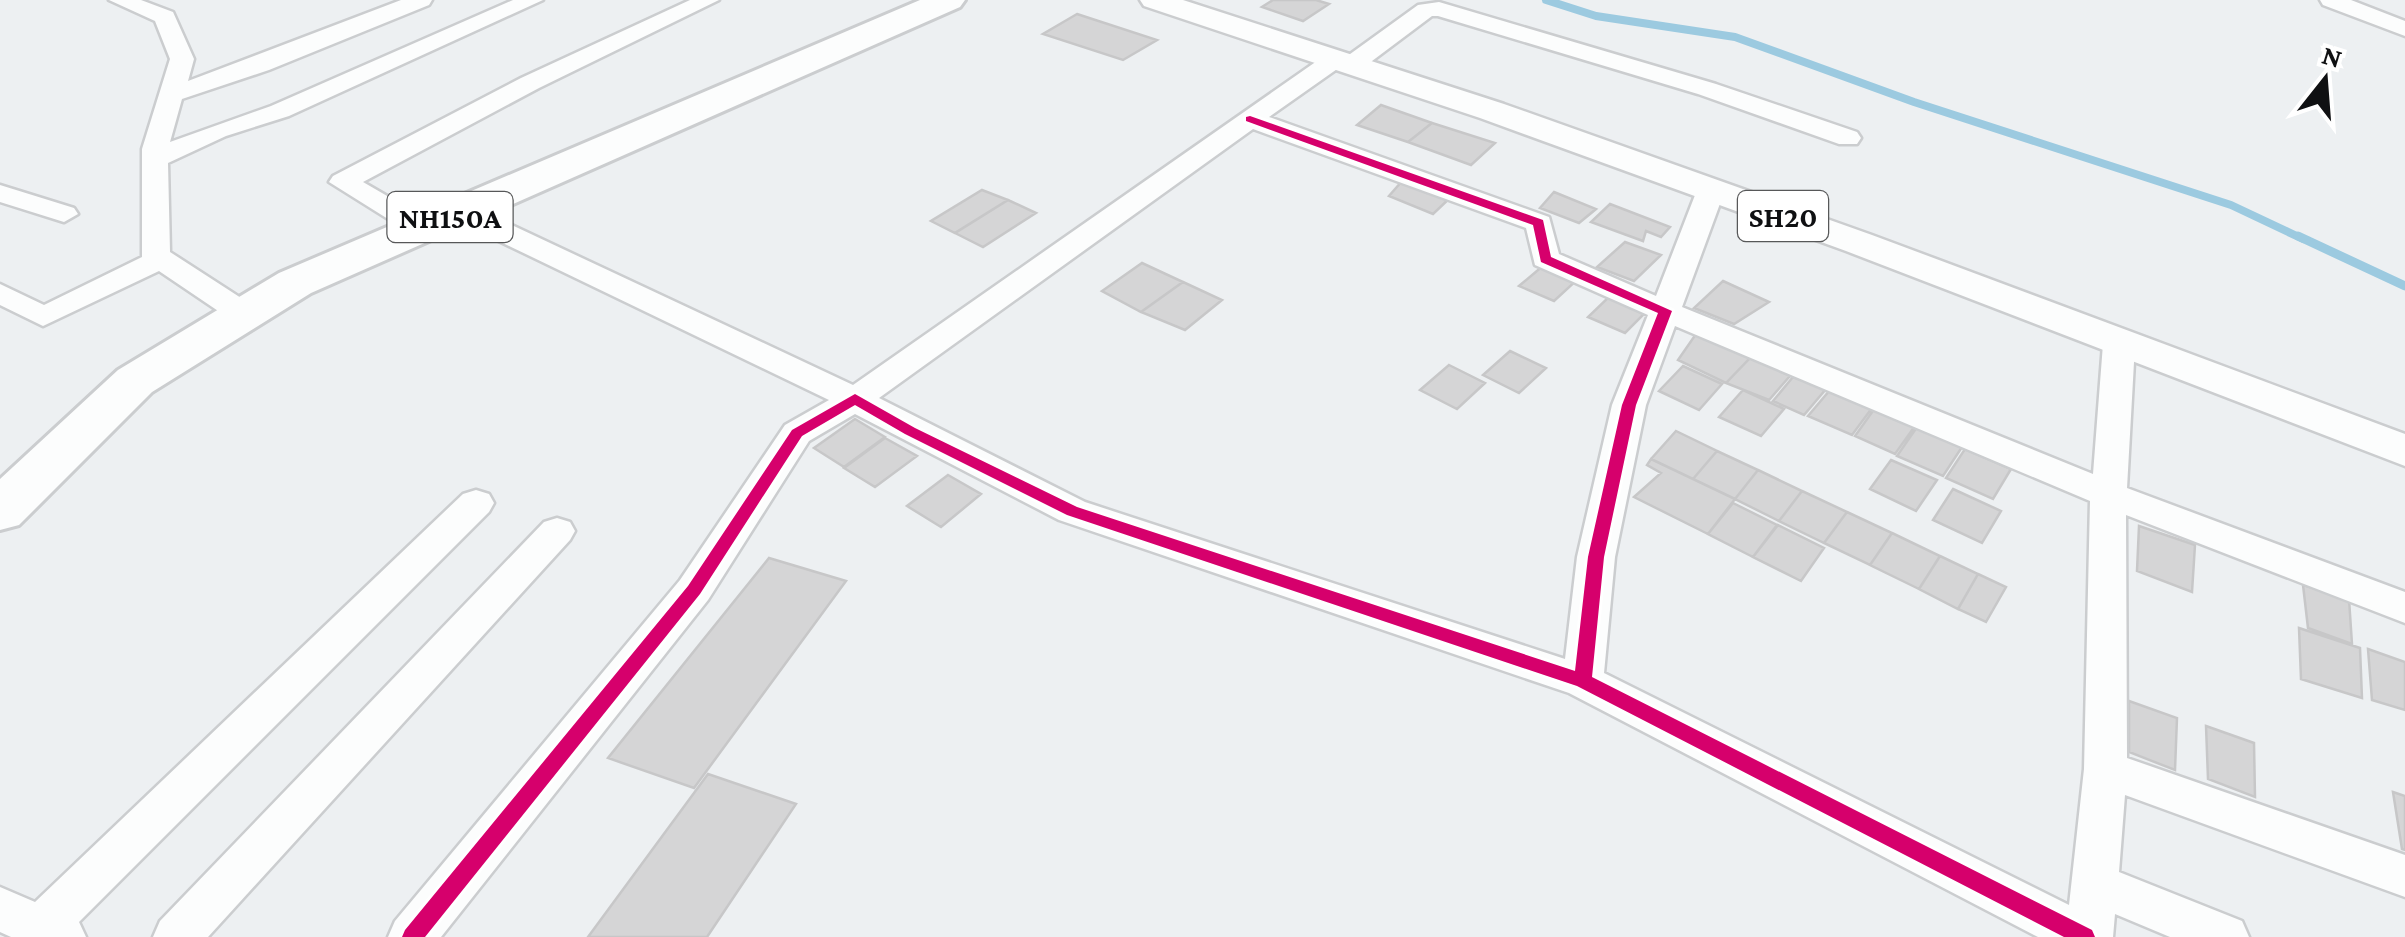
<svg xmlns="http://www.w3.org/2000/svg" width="2405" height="937" viewBox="0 0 2405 937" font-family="'Crimson Pro',serif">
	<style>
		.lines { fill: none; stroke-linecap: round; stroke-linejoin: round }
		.stream-far1 { stroke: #9ccae0; stroke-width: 8 }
		.stream { stroke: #9ccae0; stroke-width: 9 }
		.building { fill: #d5d5d6; stroke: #c7c7c8; stroke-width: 2.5 }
		.minor-casing { stroke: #cbcdcf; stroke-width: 5 }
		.major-casing { stroke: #cbcdcf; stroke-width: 5 }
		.highway-casing { stroke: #cbcdcf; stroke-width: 6 }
		.minor { fill: #fcfdfd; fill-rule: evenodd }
		.major { fill: #fcfdfd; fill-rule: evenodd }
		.highway { fill: #fcfdfd; fill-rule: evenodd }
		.cycleway-casing { stroke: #fff; stroke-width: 6 }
		.cycleway { fill: #d6006c; fill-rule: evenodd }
		.labels { text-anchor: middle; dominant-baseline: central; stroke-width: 8; stroke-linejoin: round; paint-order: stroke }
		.shield { fill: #fff; stroke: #575859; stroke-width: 2.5 }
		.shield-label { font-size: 30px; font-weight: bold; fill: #0f1012 }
	</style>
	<rect width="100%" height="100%" fill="#edf0f2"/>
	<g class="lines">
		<path class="stream-far1" d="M1546,0L1596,16L1735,37L1914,102L2231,205L2303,239"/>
		<path class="stream" d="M2298,236L2405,286"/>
	</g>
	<path class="building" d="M1273,0H1316L1329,4L1303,21L1262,7Z
		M1077,14L1157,40L1123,60L1043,34Z
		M1381,105L1432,123L1408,142L1357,125Z
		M1432,123L1495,143L1471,165L1408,142Z
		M1403,180L1451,197L1433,214L1389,196Z
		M982,190L1008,200L955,233L931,221Z
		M1554,192L1596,209L1579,223L1540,208Z
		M1008,200L1036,213L983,247L955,233Z
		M1610,204L1670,227L1661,237L1646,231L1643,241L1591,222Z
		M1625,242L1661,255L1634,281L1597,267Z
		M1142,263L1183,282L1141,312L1102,291Z
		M1544,265L1578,279L1554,301L1519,286Z
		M1723,281L1769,302L1734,324L1694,308Z
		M1183,282L1222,300L1185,330L1141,312Z
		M1612,294L1648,310L1625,333L1588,317Z
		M1696,334L1751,357L1726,383L1678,360Z
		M1510,351L1546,368L1519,393L1483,375Z
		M1751,357L1790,376L1769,400L1726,383Z
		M1449,365L1485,383L1457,409L1420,390Z
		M1683,366L1722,384L1699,410L1659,391Z
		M1793,377L1826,389L1804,415L1773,401Z
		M1743,390L1784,409L1761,436L1719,417Z
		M1830,390L1872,408L1852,435L1808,416Z
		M1875,408L1915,426L1895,454L1855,436Z
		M855,419L885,437L844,467L814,448Z
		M1917,427L1962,447L1943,476L1897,456Z
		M1676,431L1717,451L1693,479L1651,459Z
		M885,438L917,456L875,487L844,468Z
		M1965,449L2011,469L1993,499L1946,478Z
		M1717,451L1758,470L1735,499L1693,479Z
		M1651,459L1735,499L1708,534L1634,497L1661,473L1647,465Z
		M1891,460L1937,480L1916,511L1870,489Z
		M1758,470L1802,491L1779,521L1735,499Z
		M948,475L981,494L941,527L907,506Z
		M1953,489L2001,511L1982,543L1933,520Z
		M1802,491L1847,512L1824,543L1779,521Z
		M1733,503L1777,525L1753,557L1708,534Z
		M1847,512L1892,533L1870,565L1824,543Z
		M1778,525L1824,548L1801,581L1753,557Z
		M2139,526L2195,545L2192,592L2137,571Z
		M1892,533L1940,556L1919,589L1870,565Z
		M1940,556L1978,574L1958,609L1919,589Z
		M769,558L846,581L694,788L608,758Z
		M1978,574L2006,587L1986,622L1958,609Z
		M2303,585L2349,599L2352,644L2308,628Z
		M2299,628L2360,648L2362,698L2301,679Z
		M2368,649L2405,662V710L2372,700Z
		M2129,701L2177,718L2175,770L2129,752Z
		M2206,726L2254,743L2255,797L2208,779Z
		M708,774L796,804L707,937H588Z
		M2393,792L2405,796V850L2402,849Z"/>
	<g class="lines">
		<g class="minor-casing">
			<path id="minor" d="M109,0H141L173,12L194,59L188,81L401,0H432L429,5L269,70L182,99L170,142L271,106L513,0H543L289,116L226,136L168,163L170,252L255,307L259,314L255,321H233L159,271L43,326L0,305V284L44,305L142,257V149L170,59L155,21Z
				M690,0H719L539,88L363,182L432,222L436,228L432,234H412L329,182L333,176L521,78Z
				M2320,0H2351L2405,21V36L2323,5Z
				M1439,2L1716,84L1857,132L1861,138L1857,144H1839L1698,94L1438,16H1432L1360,70L1351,72L1340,67L1269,117L1549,217L1559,254L1656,296L1697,190L1711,182L1721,184L1725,190L1682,307L2093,474L2103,344L2108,337H2130L2135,344L2127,488L2405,592V623L2126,515L2127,758L2405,855V897L2125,795L2119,872L2242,921L2249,937H2170L2115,914L2113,937H2038L1569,693L1059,520L855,414L809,441L708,600L441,937H388L395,921L680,580L785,425L829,400L451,218L447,212L451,206H471L853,385L1327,54L1335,52L1346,57L1418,5ZM1253,129L1526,228L1535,265L1648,315L1612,405L1577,557L1565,659L1085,502L879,398ZM1675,326L2090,501L2084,769L2069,905L1604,673L1615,557L1646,405Z
				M0,185L74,208L78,214L64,222L0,202Z
				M476,490L489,494L494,503L489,512L79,922L86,937H11L0,932V887L35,902L463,494Z
				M557,518L570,522L575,531L570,540L208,937H153L160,921L544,522Z"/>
		</g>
		<g class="major-casing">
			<path id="major" d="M1140,0H1183L1504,104L1872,235L2405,434V466L1846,251L1480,118L1144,6Z"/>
		</g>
		<g class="highway-casing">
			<path id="highway" d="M920,0H965L960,7L311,293L152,392L19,525L0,530V479L118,370L279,273Z"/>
		</g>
		<use href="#minor" class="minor"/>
		<use href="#major" class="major"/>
		<use href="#highway" class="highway"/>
		<g class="cycleway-casing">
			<path id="cycleway" d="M1250,116L1543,220L1551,257L1672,311L1636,405L1604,557L1592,677L2092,930L2095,937H2064L1577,686L1067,515L905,434L855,405L802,436L700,594L425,937H402L405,930L688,586L792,430L855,394L915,428L1077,507L1575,671L1588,557L1622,405L1658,313L1541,262L1533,225L1246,121V117Z"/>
		</g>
		<use href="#cycleway" class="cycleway"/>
	</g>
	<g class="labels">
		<g class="shield">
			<rect x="1738" y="191" width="90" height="50" rx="8"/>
			<rect x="387.5" y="192" width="125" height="50" rx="8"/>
		</g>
		<g class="shield-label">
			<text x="1783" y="216">SH20</text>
			<text x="450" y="217">NH150A</text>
		</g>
	</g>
	<g transform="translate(2325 80) rotate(17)" stroke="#ffffff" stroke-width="8" paint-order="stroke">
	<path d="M0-8L18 38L0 25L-18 38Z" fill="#0f1012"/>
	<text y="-15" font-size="28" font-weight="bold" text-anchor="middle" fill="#0f1012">N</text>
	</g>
</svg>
